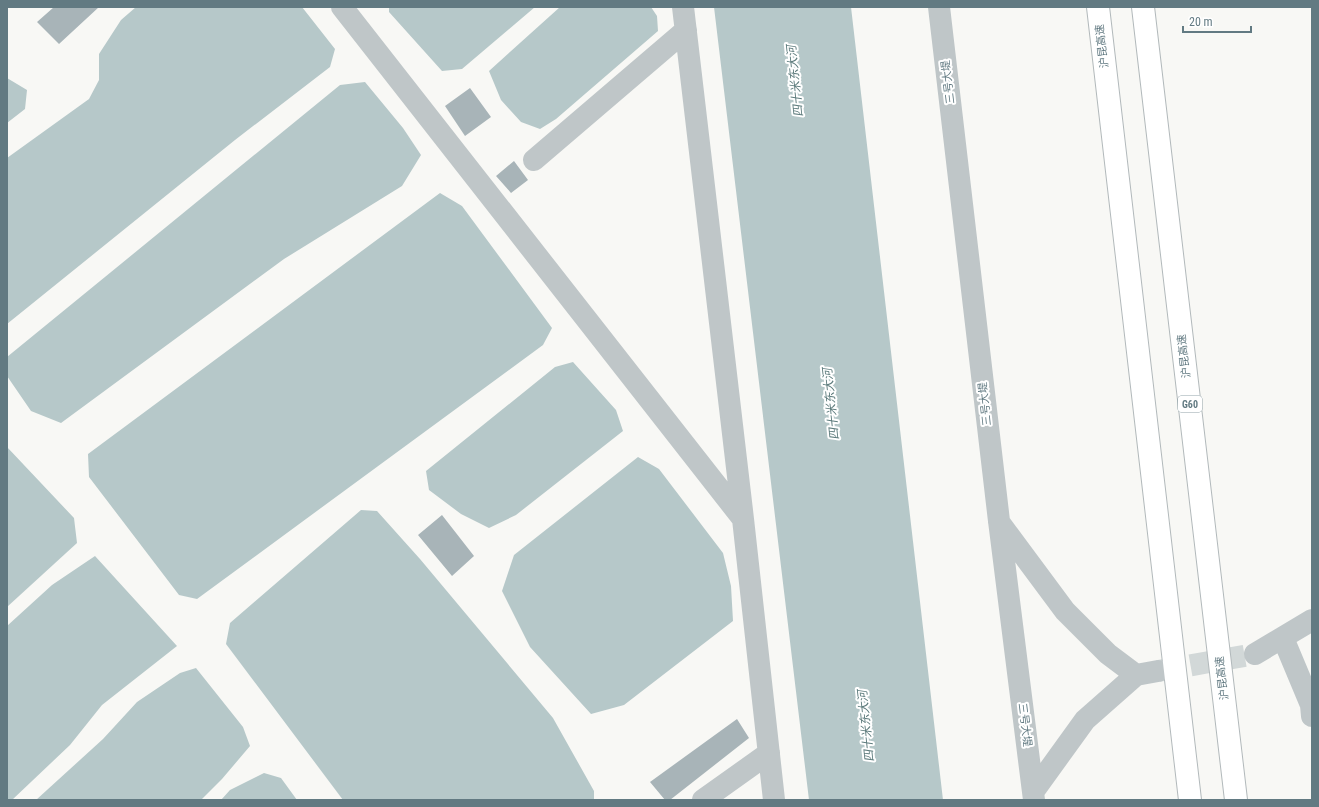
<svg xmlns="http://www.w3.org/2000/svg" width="1319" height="807" viewBox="0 0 1319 807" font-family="'Roboto Condensed','Noto Sans SC',sans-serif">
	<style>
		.water { fill: #b6c8c9 }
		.building { fill: #a8b4b8 }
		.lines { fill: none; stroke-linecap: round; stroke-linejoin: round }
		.minor-tunnel { stroke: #d2d8d8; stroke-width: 22; stroke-dasharray: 22 11; stroke-linecap: butt }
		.highway-casing { stroke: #b2b9bb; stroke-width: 24 }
		.minor { stroke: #bfc6c8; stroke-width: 22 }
		.highway { stroke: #fff; stroke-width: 22 }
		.labels { text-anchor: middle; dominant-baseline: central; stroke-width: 4; stroke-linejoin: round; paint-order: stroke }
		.shield { fill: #fff; stroke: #91a2a8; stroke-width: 1 }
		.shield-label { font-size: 10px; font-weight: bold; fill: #627a82 }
		.street-label { font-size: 11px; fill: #627a82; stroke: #fff }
		.water-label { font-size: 12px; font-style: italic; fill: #5d7b7c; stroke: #fff }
	</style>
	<rect width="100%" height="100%" fill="#f8f8f5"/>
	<path class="water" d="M136,7H302L335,49L330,67L235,140L7,324V158L89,99L99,80V54L121,20Z
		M389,7H535L462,69L442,71L389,12Z
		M560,7H651L657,16L658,31L556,119L540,129L521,122L501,100L489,71Z
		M714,7H851L943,800H809Z
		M7,78L27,90L25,109L7,123Z
		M365,82L403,128L421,155L402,186L284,259L61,423L31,411L7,376V357L340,85Z
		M440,193L462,206L552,328L543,345L197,599L179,595L89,477L88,454Z
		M573,362L616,410L623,431L516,515L489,528L461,514L429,490L426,471L555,367Z
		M7,447L74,518L77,543L7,607Z
		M638,457L659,469L723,553L731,586L733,621L624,705L591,714L530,647L502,591L514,555Z
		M361,510L377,511L420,559L553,718L594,791V800H343L226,644L230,623Z
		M95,556L177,646L102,705L70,745L12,800H7V626L52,585Z
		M196,668L243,727L250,746L222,779L201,800H36L103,739L137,702L180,673Z
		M264,773L281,778L297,800H221L230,790Z"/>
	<path class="building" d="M54,7H99L59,44L37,22Z
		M470,88L491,117L465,136L445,106Z
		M514,161L528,180L511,193L496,176Z
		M442,515L474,556L452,576L418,535Z
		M737,719L749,738L670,800H665L650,782Z"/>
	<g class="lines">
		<path class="minor-tunnel" d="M1158,671L1255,654"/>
		<g class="highway-casing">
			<path id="highway" d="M1098,7L1190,800
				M1143,7L1236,800"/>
		</g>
		<path class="minor" d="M342,7L743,519
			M683,7L743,519L774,800
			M939,7L999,521L1034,800
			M534,160L686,30
			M999,522L1065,611L1108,654L1136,675L1158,671
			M1283,638L1311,705L1312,716
			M1255,654L1312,620
			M1033,792L1085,720L1136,675
			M703,800L769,753"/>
		<use href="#highway" class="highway"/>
	</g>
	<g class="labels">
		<rect class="shield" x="1178" y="396" width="24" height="16" rx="3"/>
		<g class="shield-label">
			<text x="1190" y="404">G60</text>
		</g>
		<g class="street-label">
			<text transform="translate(1102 46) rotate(-97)">沪昆高速</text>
			<text transform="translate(948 82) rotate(-97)">三号大堤</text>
			<text transform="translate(1184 356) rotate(-97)">沪昆高速</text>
			<text transform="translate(985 404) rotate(-96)">三号大堤</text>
			<text transform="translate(1222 678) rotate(-97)">沪昆高速</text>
			<text transform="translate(1025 725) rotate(83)">三号大堤</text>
		</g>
		<g class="water-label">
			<text transform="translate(795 81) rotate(-96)">四十米东大河</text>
			<text transform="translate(831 404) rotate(-96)">四十米东大河</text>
			<text transform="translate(866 726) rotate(-96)">四十米东大河</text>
		</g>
	</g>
	<rect width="1319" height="807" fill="none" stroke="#627a82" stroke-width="16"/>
	<path d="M1183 26v6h68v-6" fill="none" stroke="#627a82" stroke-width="2"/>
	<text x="1189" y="26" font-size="12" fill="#627a82" stroke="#ffffff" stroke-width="3" paint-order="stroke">20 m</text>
</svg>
